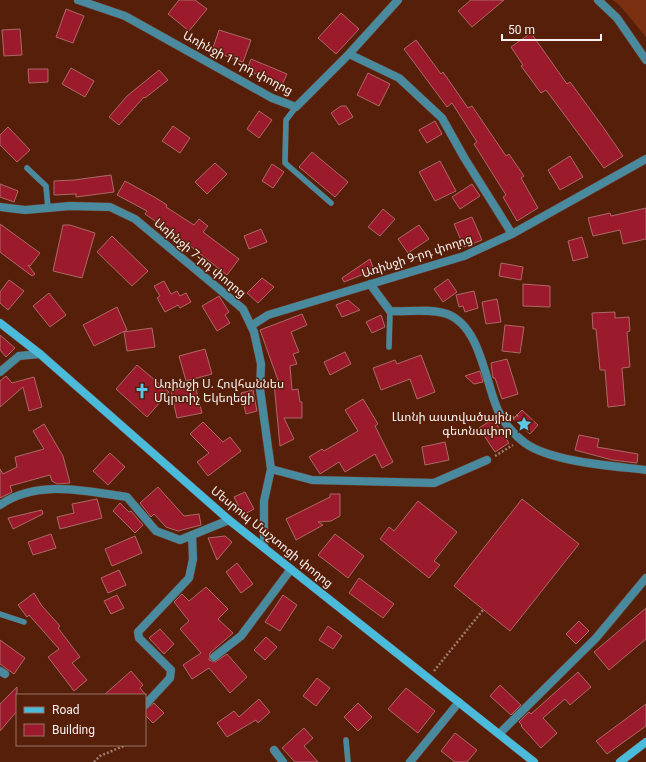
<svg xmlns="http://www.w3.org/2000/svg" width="646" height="762" viewBox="0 0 646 762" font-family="Roboto,'Noto Sans Armenian',sans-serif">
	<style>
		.green { fill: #7b3011 }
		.building { fill: #9b1b2c; stroke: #ac6968 }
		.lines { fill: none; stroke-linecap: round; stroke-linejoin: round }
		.lane-casing { stroke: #6d3d2a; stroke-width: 6 }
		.street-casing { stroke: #6d3d2a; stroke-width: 9 }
		.secondary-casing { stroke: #6d3d2a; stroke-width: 9 }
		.path { stroke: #9e7b6e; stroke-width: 2.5; stroke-dasharray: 2 2; stroke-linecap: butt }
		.lane { stroke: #4a8a9e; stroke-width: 5.5 }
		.street { stroke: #4a8a9e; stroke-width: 8 }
		.secondary { stroke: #4bbbdb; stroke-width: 8 }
		.labels { text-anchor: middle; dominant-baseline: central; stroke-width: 3; stroke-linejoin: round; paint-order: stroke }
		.street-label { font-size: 12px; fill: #faf2f0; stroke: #561f0a }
		.poi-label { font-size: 12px; fill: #faf2f0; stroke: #561f0a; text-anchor: start }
	</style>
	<rect width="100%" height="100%" fill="#561f0a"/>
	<path class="green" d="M613,0H646V37L622,8Z"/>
	<path class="building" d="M179,0H195L207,9L189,31L168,14Z
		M471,0H504L472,27L458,11Z
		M66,9L84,16L73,43L56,37Z
		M341,13L359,29L336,54L318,38Z
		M20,29L22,55L4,56L2,30Z
		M219,30L251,40L243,62L212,51Z
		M531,33L567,84L570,82L603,127L623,156L604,168L546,90L541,93L521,66L523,65L511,47Z
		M416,40L441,74L443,72L468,108L472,106L506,156L509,154L524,176L521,178L538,208L517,221L503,197L506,195L474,144L477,142L452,103L447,107L404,49Z
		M251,59L287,74L282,85L247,70Z
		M71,68L94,81L85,97L62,84Z
		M28,69H48V82L29,83Z
		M159,70L168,80L145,98L144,97L119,125L109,117L127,96Z
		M368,73L390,84L379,106L357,95Z
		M341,106H346L353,117L339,125L331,113Z
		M259,111L272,120L259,138L247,129Z
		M435,121L442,134L427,143L419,130Z
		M173,126L190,138L180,153L162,141Z
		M8,127L30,150L17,162L0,145V135Z
		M312,152L348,182L335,197L299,167Z
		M570,156L583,177L560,190L548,170Z
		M440,161L456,191L435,201L419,172Z
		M215,163L227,174L207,194L195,182Z
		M272,164L284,172L273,188L262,181Z
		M111,175L114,192L76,197V194L54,195V181L74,180Z
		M125,181L156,198L167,205L166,207L194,225L199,219L208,226L203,232L239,259L227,275L175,234L174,236L160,227L161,225L145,214L147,211L117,195Z
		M0,184L18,191L14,202L0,197Z
		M472,184L480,196L460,209L452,197Z
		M646,208V239L623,244L620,230L593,236L588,218L610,213L611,216Z
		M383,209L395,219L380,236L368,227Z
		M472,217L482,240L464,247L454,224Z
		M0,224L40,253L30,266L28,265L35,274L32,276L0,252Z
		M63,225H70L95,233L82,278L53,271Z
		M419,225L429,239L408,253L398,239Z
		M261,229L267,242L249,249L244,236Z
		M112,236L148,271L132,286L97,252Z
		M582,237L588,257L573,261L568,241Z
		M370,259L374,270L344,282L342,278Z
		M501,263L523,267L521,280L499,276Z
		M262,278L274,287L258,303L247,293Z
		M448,279L457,292L443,302L434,289Z
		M9,280L24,291L8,310L0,303V292Z
		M164,281L171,294L177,291L180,296L186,293L191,302L180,308L178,305L165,312L157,298L160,296L154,286Z
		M523,284L550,286V307L523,306Z
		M474,291L478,308L465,312L463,306L459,307L456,295Z
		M49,293L66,315L50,327L33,306Z
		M219,296L229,312L225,315L230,323L217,331L202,306Z
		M497,299L501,322L486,324L482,302Z
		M348,300L360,310L342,317L336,305Z
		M117,307L127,330L94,346L83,325Z
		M615,312V318L629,317L630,331L627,332L630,367L622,368L625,405L608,407L605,370H600L596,329H593L592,313Z
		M302,314L307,325L291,332L299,352L293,354L297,364L290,366L292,390L298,389L300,402H302V418H284L294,439L280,446L274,383H279L260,330Z
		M381,315L385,327L372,333L366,322Z
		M505,325L524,327L520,353L502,351Z
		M152,328L155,347L127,351L124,332Z
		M0,335L15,348L6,357L0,350Z
		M205,349L212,374L186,381L179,356Z
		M345,352L351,364L330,375L324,362Z
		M421,355L435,392L417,399L410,379L381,390L373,368L395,360L397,364Z
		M507,359L518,394L502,399L495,378H493L491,363Z
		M137,365L169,392L147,417L116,389Z
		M480,371L483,382L474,384L465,376Z
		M6,376L12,383L34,377L42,407L29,411L23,387L0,407V381Z
		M195,385L202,413L177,418L171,391Z
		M253,390L257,411L246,414L241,393Z
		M363,399L378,424L375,426L393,462L382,468L375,454L345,472L339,462L320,474L309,457L322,449L324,451L358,431L345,410Z
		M522,410L538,425L530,434L513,419Z
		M493,419L509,443L495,452L479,428Z
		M203,422L223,442L230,437L241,451L208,476L197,462L209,453L190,434Z
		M44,424L63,456L70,483L57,484L52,481L50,475L10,486L12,492L0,498V469L3,474L17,467L15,457L44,449L33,431Z
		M579,435L599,439L597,447L638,454L637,463L612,460L575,450Z
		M445,442L449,460L425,465L422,447Z
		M110,453L125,467L108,485L93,471Z
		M158,487L184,516L199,514L201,525L178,531L166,527L154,514L151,517L140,503Z
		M245,492L254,509L243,515L234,497Z
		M330,494H340V516L331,521L318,522L323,525L296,540L286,519L330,497Z
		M97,499L102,518L60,529L57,517L74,513L72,504Z
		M522,499L579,544L510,631L454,586Z
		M418,501L457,532L434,561L440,565L429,578L380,539L389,527L394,531Z
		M120,503L129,512L131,511L143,525L135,533L113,511Z
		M42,510L43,514L13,529L8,518Z
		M51,534L56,548L33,555L28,542Z
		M335,534L364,556L348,578L318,555Z
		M135,536L142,553L112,566L105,549Z
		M225,536L232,542L217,560L208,538Z
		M237,563L253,584L241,593L226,572Z
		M119,570L126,585L108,593L101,578Z
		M359,578L394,604L383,618L349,593Z
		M206,587L228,609L218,619L233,633L210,653L209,660L215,662L227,654L247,677L230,693L209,668L192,679L183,665L201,653L180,629L189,621L174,602L182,594L189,601Z
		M34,593L42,606L60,626L58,628L80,657L72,663L87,680L74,691L48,657L59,649L29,615L27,617L18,605Z
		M117,595L124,608L111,614L104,601Z
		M283,595L297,605L280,631L265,622Z
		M646,608V639L609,670L594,652Z
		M579,621L589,631L576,644L566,634Z
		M328,626L342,636L333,649L319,640Z
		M160,629L174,644L164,654L149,638Z
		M266,637L277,647L265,660L254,650Z
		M0,640L25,658L14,674L0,664Z
		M131,671L143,685L140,688L146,695L145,697V695H104Z
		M578,672L591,687L570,705L565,699L543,718L557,733L541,748L521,726L522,725L519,722L529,712L531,714Z
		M317,678L330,688L316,706L303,696Z
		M500,685L521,705L511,715L490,696Z
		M17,687V711L0,731V704Z
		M406,688L435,711L418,733L388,709Z
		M259,699L270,712L258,723L256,720L227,737L217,723L234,711L239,717Z
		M154,703L164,713L153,723L145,715V710Z
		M358,703L372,717L358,731L344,717Z
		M646,704V726L607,754L596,741Z
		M304,728L313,738L304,746L318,762H295L282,748Z
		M455,733L477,750L467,762H455L441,751Z"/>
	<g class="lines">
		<g class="lane-casing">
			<path id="lane" d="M296,107L286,120L285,163L331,203
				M27,168L46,186L48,208
				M389,347L390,311
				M0,614L24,622
				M346,740L348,762"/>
		</g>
		<g class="street-casing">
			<path id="street" d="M78,0L125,16L272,98L296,107L349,54L398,0
				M598,0L617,18L646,60
				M349,54L399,78L442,118L465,159L512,234
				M0,207L25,210L70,206L110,207L135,219L243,309L254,332L261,364L260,389L271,469L264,501V547
				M370,284L390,311C407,312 431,308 447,314C480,326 485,380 497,408C502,421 514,435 525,443C551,462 614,466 646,470
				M251,326L268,315L464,256L512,234L646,159
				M0,372L19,356L40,354
				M271,469L312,480L434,483L487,460
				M0,505C37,479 86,491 127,497L156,531L180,540L229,520
				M214,657L241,636L291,569
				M0,671L5,674
				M145,705L170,678L171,670L139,638L138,632L189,578L193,559L192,535
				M499,734L596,638L646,578
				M274,750L283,762
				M410,762L459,702"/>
		</g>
		<g class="secondary-casing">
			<path id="secondary" d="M0,323L40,354L229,520L534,762
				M620,762L646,742"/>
		</g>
		<path class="path" d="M513,418L518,415
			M495,456L513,445
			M434,671L483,610
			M94,762L100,756L126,745"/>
		<use href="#lane" class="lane"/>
		<use href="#street" class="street"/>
		<use href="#secondary" class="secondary"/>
	</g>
	<defs>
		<g id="church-bare" transform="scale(1.2)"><path d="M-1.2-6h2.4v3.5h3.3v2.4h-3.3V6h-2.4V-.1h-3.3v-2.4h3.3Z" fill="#5cc7e7" stroke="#561f0a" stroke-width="2.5" paint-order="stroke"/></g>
		<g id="sight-bare" transform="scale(1.2)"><path d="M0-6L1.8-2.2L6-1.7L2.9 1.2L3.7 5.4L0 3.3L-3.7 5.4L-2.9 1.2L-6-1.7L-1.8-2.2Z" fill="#5cc7e7" stroke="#561f0a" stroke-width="2.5" paint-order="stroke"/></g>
	</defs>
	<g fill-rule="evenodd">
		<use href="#church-bare" x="142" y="391"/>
		<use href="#sight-bare" x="524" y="424"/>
	</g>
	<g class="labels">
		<g class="street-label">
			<text transform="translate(238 63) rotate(28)">Առինջի 11-րդ փողոց</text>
			<text transform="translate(417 256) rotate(-18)">Առինջի 9-րդ փողոց</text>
			<text transform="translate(200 258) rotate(40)">Առինջի 7-րդ փողոց</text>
			<text transform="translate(272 537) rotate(39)">Մեսրոպ Մաշտոցի փողոց</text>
		</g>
		<g class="poi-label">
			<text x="154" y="384">Առինջի Ս. Հովհաննես<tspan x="154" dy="14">Մկրտիչ Եկեղեցի</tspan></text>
			<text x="512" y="417" text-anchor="end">Լևոնի աստվածային<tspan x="512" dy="14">գետնափոր</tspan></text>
		</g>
	</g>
	<rect x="16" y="694" width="130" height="52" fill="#561f0a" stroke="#987366"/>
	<rect x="24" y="707" width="20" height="6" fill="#4bbbdb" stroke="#987366"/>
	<text x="52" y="714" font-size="12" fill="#faf2f0">Road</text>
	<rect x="24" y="724" width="20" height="12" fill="#9b1b2c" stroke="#987366"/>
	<text x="52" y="734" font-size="12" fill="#faf2f0">Building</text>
	<path d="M502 34v6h99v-6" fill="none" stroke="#faf2f0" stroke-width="2"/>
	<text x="508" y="34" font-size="12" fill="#faf2f0" stroke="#561f0a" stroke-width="3" paint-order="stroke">50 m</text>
</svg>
